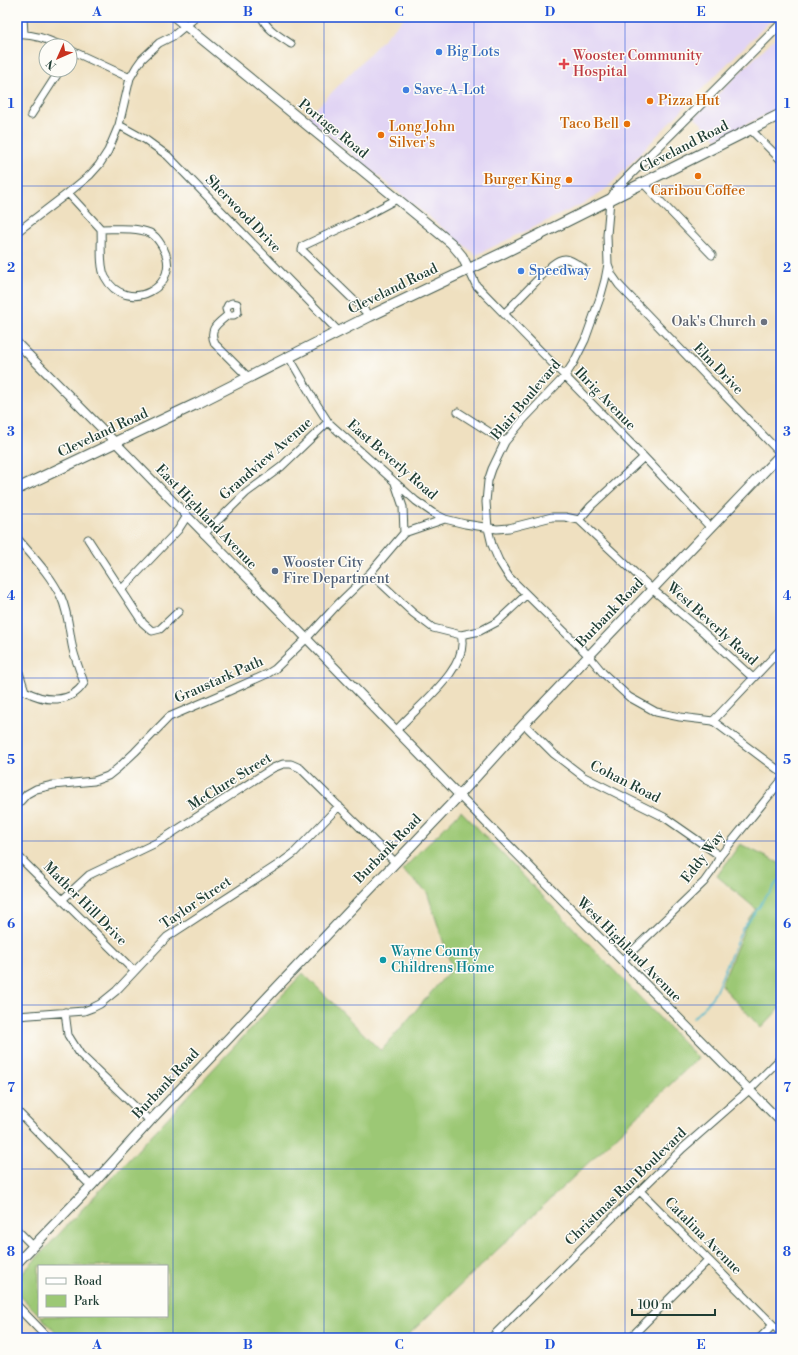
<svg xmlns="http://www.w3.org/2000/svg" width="798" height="1355" viewBox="0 0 798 1355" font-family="'Libre Bodoni',serif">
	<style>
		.built { fill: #e1d4f4 }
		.green { fill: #9cc875; stroke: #5e8254 }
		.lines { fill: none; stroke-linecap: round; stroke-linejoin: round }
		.stream { stroke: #50b7ce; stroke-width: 1.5 }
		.minor-casing { stroke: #3e5549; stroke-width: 9 }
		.tertiary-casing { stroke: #3e5549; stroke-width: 10 }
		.secondary-casing { stroke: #3e5549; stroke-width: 11 }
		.primary-casing { stroke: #3e5549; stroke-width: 12 }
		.minor { stroke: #fff; stroke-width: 7 }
		.tertiary { stroke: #fff; stroke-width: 8 }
		.secondary { stroke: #fff; stroke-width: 9 }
		.primary { stroke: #fff; stroke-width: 10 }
		.grid { fill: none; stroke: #1d4ed8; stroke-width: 1; stroke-opacity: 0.55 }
		.shop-dot { fill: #3f7fe0; stroke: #fdfcf7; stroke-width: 1.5 }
		.health-dot { fill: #e0444e; stroke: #fdfcf7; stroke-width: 1.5 }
		.food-dot { fill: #e8710a; stroke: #fdfcf7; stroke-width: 1.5 }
		.worship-dot { fill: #6b7280; stroke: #fdfcf7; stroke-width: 1.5 }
		.service-dot { fill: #5c6f8a; stroke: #fdfcf7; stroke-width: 1.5 }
		.culture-dot { fill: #0f9aa8; stroke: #fdfcf7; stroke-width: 1.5 }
		.labels { text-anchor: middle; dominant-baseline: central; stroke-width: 3; stroke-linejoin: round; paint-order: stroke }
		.shop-label { font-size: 14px; fill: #366cbe; stroke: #fdfcf7; text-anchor: start }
		.health-label { font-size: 14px; fill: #be3a42; stroke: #fdfcf7; text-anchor: start }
		.food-label { font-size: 14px; fill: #c56008; stroke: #fdfcf7; text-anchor: start }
		.street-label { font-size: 14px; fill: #1f3d34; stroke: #fdfcf7 }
		.worship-label { font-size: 14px; fill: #5b616d; stroke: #fdfcf7; text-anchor: end }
		.service-label { font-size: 14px; fill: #4e5e75; stroke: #fdfcf7; text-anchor: start }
		.culture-label { font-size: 14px; fill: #0d838f; stroke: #fdfcf7; text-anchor: start }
		.neatline { fill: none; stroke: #1d4ed8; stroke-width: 1.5 }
		.grid-label { font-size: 13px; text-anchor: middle; font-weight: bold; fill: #1d4ed8 }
	</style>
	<rect width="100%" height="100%" fill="#fdfcf7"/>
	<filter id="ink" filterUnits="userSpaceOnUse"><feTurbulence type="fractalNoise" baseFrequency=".025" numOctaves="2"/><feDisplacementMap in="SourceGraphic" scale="8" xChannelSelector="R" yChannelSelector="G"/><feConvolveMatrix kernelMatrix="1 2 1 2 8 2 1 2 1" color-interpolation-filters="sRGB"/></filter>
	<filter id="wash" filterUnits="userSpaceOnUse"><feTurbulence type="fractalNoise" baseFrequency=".012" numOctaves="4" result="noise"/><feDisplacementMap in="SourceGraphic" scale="16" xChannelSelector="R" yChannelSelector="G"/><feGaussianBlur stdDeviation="0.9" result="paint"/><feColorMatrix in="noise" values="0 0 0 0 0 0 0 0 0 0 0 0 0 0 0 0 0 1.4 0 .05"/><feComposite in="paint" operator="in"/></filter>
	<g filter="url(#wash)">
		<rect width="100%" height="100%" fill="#efe0c0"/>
		<path class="built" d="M405,17H774L706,85L607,188L588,201L476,255L307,118Z
			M781,32V107L716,139L695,117Z"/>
		<path class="green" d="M461,811L698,1058L405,1338H246L240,1333L235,1338H61L40,1316H167V1266H39V1315L17,1293V1279L303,973L381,1051L452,968L427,892L402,870Z
			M740,844L781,864V1007L761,1028L721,985L749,918L756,909L717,876Z"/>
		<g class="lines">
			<path class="stream" d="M693,1018L706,1005L715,993L742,929L760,906L765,896L770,893L777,882L781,879"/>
		</g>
	</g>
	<g filter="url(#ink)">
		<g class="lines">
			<g class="minor-casing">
				<path id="minor" d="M23,17L24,34
					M262,17C266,29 281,37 291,44
					M17,35C32,33 48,40 62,46
					M70,50L130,78
					M31,115L60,70
					M119,125L146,140L168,156L339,332
					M750,129L781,160
					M643,183L712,255
					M68,193L101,229
					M610,200L607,235L608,264L605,280L600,298L585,340L574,362L565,376L524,419L505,442L492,469L488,481L486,502L488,528L492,545L499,561L509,577L589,656L603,673L629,697L656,712L680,717L713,721L781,772
					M101,229C117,229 135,227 150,233C155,235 159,241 162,246C186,286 126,317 105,277C99,265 102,243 101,229Z
					M17,232L68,193L90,175L99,165L108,151L119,125L130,78L137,66L142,59L159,43L173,36L196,17
					M608,264L612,275L619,285L781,454
					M468,268L476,285L644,457L711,528
					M504,314L552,265C565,254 571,260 583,268
					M228,315L226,309L228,305L232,303L237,304L238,312L234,315H228C217,324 208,329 215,344L248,377
					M370,316L302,250L303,246L354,222L397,199
					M289,357L314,400L328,422L416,501L433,513L445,519L465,524L497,529L509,528L552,517H565L579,520L652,589L702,631L753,678
					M458,412L505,442
					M579,520L591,506L644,457
					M404,533L445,519
					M204,534L246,493L281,467L328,422
					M17,538C33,557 50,574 61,597C68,612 69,629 72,645C74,657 80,670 84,683C71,704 45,702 25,691L17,666
					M88,539L143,623L152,631L160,629L179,611
					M370,573L413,613L433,628L461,635L480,631L497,622L526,595
					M122,589L178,530L187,516
					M713,721L781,649
					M524,724L554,754L584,777L664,817L720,856
					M396,731C415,708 471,668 461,635
					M17,805L27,794L36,789L53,785L94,781L108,776L118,768L135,752L169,717L218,696L267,674L275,669L306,639L338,604L370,573L404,533L403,507L395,483
					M17,855L134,971
					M62,900L89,875L158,842L273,768L283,764H291L300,768L395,862
					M622,961L704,882L714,868L720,856L781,781
					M65,1012L68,1035L80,1054L150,1121
					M17,1016L84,1011L92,1008L100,1004L116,991L167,937L282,862L294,853L339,806
					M17,1111L91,1186
					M640,1191L781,1333
					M17,1230L33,1246
					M491,1338L683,1148L749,1090L781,1058
					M630,1338L708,1260
					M760,1338L772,1326"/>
			</g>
			<g class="tertiary-casing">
				<path id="tertiary" d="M610,200L618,187L781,24
					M17,343L116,443L459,795L781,1122
					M17,1306L48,1338"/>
			</g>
			<g class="secondary-casing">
				<path id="secondary" d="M175,17L451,243L462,256L468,268
					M17,1263L91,1186L150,1121L455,800L524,724L781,454"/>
			</g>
			<g class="primary-casing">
				<path id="primary" d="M17,489L196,404L370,316L505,252L781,114"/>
			</g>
			<use href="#minor" class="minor"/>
			<use href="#tertiary" class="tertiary"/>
			<use href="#secondary" class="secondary"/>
			<use href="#primary" class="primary"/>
		</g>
	</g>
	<path class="grid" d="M173,17V1338M324,17V1338M474,17V1338M625,17V1338M17,186H781M17,350H781M17,514H781M17,678H781M17,841H781M17,1005H781M17,1169H781"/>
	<g class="shop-dot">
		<circle cx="439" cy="52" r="4"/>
		<circle cx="406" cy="90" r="4"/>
		<circle cx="521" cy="271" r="4"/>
	</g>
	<path class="health-dot" d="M562 58h4v4h4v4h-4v4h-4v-4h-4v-4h4z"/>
	<g class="food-dot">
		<circle cx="650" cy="101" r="4"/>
		<circle cx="627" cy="124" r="4"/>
		<circle cx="381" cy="135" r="4"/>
		<circle cx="698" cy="176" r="4"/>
		<circle cx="569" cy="180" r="4"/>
	</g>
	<circle class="worship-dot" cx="764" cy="322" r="4"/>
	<circle class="service-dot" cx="275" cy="571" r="4"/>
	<circle class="culture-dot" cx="383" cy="960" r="4"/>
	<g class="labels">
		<g class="shop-label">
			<text x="447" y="52">Big Lots</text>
			<text x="414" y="90">Save-A-Lot</text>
			<text x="529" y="271">Speedway</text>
		</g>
		<g class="health-label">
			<text x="573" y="56">Wooster Community<tspan x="573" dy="16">Hospital</tspan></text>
		</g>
		<g class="food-label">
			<text x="658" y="101">Pizza Hut</text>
			<text x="619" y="124" text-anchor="end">Taco Bell</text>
			<text x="389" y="127">Long John<tspan x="389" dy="16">Silver's</tspan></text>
			<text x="561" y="180" text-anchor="end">Burger King</text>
			<text x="698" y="191" text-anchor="middle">Caribou Coffee</text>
		</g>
		<g class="street-label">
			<text transform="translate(333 129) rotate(39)">Portage Road</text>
			<text transform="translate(684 147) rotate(-27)">Cleveland Road</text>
			<text transform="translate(243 214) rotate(46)">Sherwood Drive</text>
			<text transform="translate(393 289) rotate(-26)">Cleveland Road</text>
			<text transform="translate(718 369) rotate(46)">Elm Drive</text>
			<text transform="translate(605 399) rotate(46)">Ihrig Avenue</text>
			<text transform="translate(526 400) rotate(-50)">Blair Boulevard</text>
			<text transform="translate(103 433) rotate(-25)">Cleveland Road</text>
			<text transform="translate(266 459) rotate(-41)">Grandview Avenue</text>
			<text transform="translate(392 460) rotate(41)">East Beverly Road</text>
			<text transform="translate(206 517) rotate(46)">East Highland Avenue</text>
			<text transform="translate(610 613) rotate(-46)">Burbank Road</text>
			<text transform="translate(712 624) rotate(42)">West Beverly Road</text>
			<text transform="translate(219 680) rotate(-24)">Graustark Path</text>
			<text transform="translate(230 782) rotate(-32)">McClure Street</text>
			<text transform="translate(625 782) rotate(27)">Cohan Road</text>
			<text transform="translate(388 849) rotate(-46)">Burbank Road</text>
			<text transform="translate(703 857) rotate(-53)">Eddy Way</text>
			<text transform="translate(196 903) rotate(-34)">Taylor Street</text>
			<text transform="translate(85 904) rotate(45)">Mather Hill Drive</text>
			<text transform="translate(629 950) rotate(45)">West Highland Avenue</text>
			<text transform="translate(166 1084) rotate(-47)">Burbank Road</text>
			<text transform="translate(626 1187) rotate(-44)">Christmas Run Boulevard</text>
			<text transform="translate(703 1236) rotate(45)">Catalina Avenue</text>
		</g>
		<g class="worship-label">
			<text x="756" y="322">Oak's Church</text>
		</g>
		<g class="service-label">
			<text x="283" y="563">Wooster City<tspan x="283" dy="16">Fire Department</tspan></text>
		</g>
		<g class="culture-label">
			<text x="391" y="952">Wayne County<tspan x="391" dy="16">Childrens Home</tspan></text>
		</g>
	</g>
	<rect width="798" height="1355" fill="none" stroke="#fdfcf7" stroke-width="44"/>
	<rect x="38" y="1265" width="130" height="52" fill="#fdfcf7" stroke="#a4b0a9"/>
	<rect x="46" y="1278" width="20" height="6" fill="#ffffff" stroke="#a4b0a9"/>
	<text x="74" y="1285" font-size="12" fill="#1f3d34">Road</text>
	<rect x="46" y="1295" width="20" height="12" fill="#9cc875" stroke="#a4b0a9"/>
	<text x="74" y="1305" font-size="12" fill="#1f3d34">Park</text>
	<g transform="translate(58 58) rotate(225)"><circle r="19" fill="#fdfcf7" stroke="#a4b0a9"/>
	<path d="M0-3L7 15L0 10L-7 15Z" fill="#c8321e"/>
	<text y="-6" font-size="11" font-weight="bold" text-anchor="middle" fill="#1f3d34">N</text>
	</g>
	<path d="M632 1309v6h83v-6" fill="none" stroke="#1f3d34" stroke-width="2"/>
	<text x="638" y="1309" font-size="12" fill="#1f3d34" stroke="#fdfcf7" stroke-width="3" paint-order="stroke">100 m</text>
	<rect x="22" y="22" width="754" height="1311" class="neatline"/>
	<g class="grid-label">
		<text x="97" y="16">A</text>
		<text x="248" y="16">B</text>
		<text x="399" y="16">C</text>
		<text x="550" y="16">D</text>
		<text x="701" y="16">E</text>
		<text x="11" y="108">1</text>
		<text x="787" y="108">1</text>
		<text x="11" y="272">2</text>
		<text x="787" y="272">2</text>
		<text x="11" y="436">3</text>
		<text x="787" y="436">3</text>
		<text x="11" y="600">4</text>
		<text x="787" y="600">4</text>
		<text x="11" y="764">5</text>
		<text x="787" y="764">5</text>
		<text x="11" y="928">6</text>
		<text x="787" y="928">6</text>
		<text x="11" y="1092">7</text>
		<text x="787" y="1092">7</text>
		<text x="11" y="1256">8</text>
		<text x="787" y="1256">8</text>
		<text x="97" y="1349">A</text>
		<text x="248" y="1349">B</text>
		<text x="399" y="1349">C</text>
		<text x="550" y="1349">D</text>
		<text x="701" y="1349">E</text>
	</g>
</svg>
